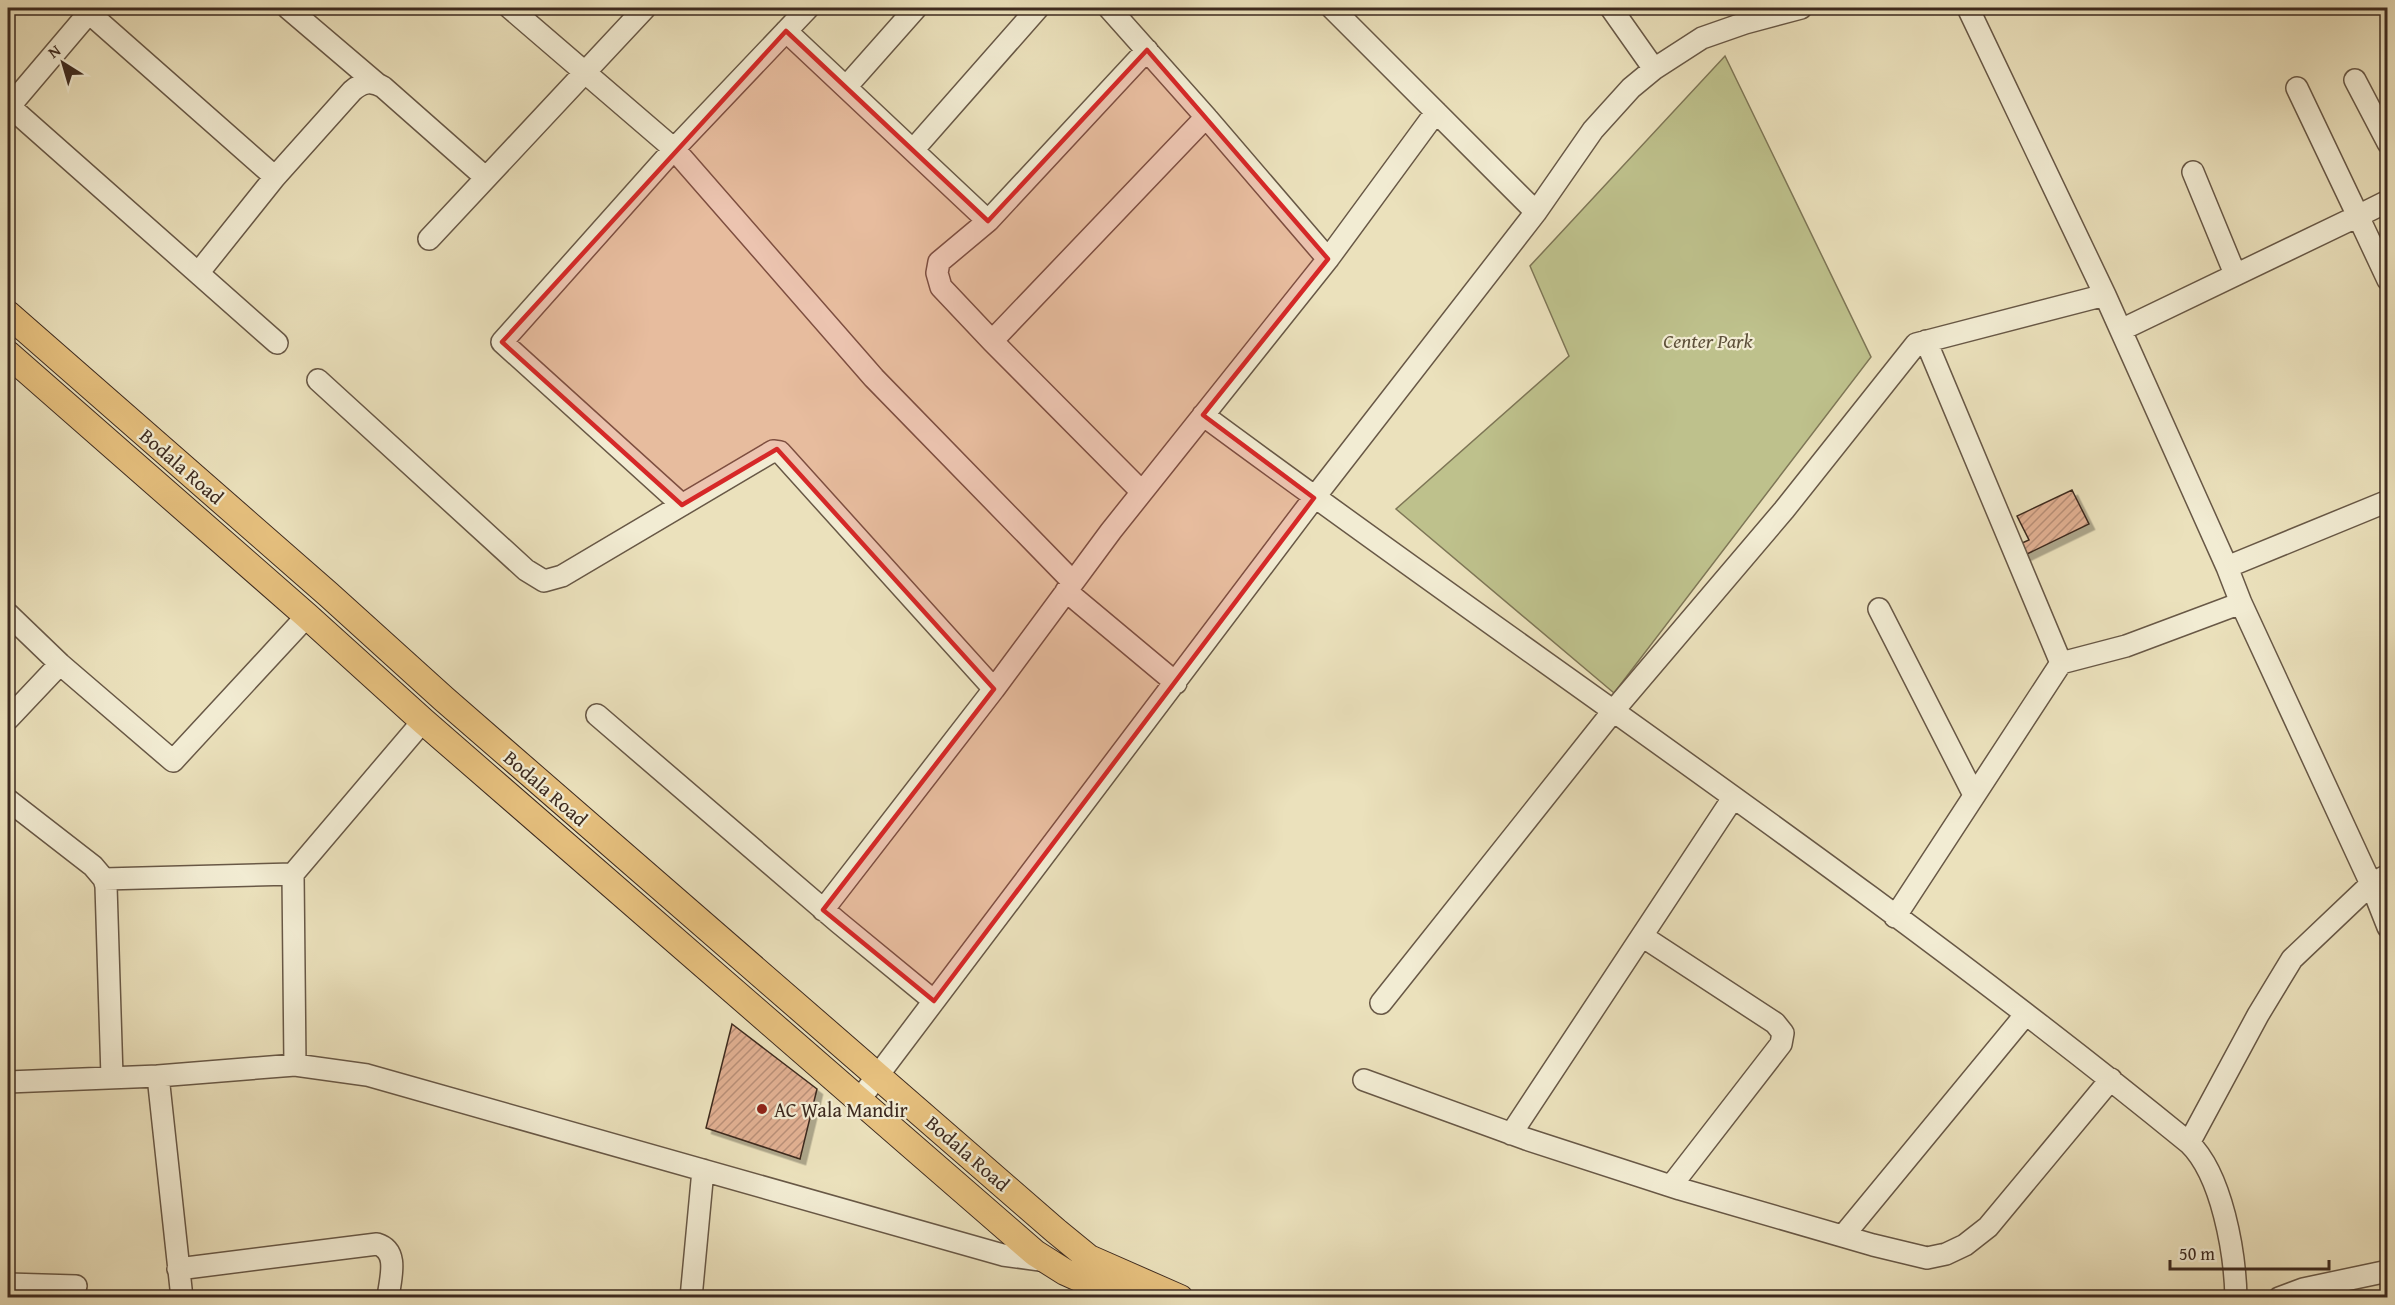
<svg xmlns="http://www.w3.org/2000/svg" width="2395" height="1305" viewBox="0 0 2395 1305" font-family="'Gentium Book Plus',serif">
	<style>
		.park { fill: #bec18c; stroke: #7e7656; stroke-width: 1.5 }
		.building { fill: url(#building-hatch); stroke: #3d2a1f; stroke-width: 1.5; filter: url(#shadow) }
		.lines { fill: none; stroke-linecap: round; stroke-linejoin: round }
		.minor-casing { stroke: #685846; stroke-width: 24 }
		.major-casing { stroke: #3d2a1f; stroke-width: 28 }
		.minor { stroke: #f2ecd3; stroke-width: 21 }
		.major { stroke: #e6c07e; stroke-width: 26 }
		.marked { fill: #d62828; fill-opacity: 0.2; stroke: #d62828; stroke-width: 4.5; stroke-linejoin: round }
		.poi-dot { fill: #8f2418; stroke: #f2ecd3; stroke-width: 2 }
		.labels { text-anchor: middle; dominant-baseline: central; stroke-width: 4.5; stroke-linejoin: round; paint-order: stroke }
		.park-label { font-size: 20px; font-style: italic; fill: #5d503a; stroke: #f2ecd3 }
		.street-label { font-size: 20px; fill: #3d2a1f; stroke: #f2ecd3 }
		.poi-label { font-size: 20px; fill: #3d2a1f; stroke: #f2ecd3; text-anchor: start }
	</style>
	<defs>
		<pattern id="building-hatch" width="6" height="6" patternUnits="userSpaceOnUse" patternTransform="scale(1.5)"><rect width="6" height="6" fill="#e1b092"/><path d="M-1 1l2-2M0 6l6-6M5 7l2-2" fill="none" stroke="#b88f77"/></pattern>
		<filter id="shadow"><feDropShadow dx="5.5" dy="5.5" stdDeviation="0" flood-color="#0004"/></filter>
	</defs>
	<rect width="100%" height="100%" fill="#ebe1bc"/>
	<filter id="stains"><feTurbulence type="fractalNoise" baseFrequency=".00333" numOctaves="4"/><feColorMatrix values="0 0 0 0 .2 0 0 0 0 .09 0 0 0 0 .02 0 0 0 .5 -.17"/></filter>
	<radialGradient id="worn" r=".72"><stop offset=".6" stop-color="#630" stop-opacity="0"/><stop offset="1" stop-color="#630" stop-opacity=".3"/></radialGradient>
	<path class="park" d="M1725,56L1871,357L1614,693L1396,509L1569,356L1530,266Z"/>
	<path class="building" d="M2072,490L2089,524L2025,555L2020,544L2029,540L2017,516Z
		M732,1024L817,1089L800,1159L706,1128Z"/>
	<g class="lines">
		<g class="minor-casing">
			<path id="minor" d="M288,8L376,83
				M510,8L674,149L874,378L1073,582
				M1109,8L1206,117L1328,259
				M1332,8L1536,212
				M1611,8L1654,69
				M1968,8L2105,295L2227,567L2241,603L2371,884L2388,927
				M88,12L275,177
				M786,31L988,221L1147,50
				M2355,80L2388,143
				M846,87L916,8
				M2297,88L2358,216L2388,201
				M8,105L277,343
				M9,107L93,8
				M913,150L1038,8
				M2193,172L2235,274
				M988,221L939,262L937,273L941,287L992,341
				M429,239L645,8
				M199,272L275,177L352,91C362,82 371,80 383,87L485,177
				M2121,330L2358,216L2388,280
				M1926,341L2061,663
				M318,380L526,570L544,581L562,576L773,451L780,452L994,689L823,910
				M1203,415C1531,658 1872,884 2189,1143C2222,1175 2235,1252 2236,1298
				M1142,492L992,341L1206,117
				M682,505L502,342L674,149L808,8
				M2227,567L2388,501
				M1066,591L1176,683
				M1879,609L1974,795
				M8,614L60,664L173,761L307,616
				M994,689L1111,531L1328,259L1436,112
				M597,715L838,922L934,1001
				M8,719L60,664
				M8,800L93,866L104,879L106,886L112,1077
				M293,874L295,1065
				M104,879L293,874L423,721
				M1895,917L2061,663L2126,646L2241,603
				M1642,936L1775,1023L1783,1033L1781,1044L1671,1186
				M1381,1003L1614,710L1784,510L1916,344L2105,295
				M158,1076L182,1298
				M1364,1080L1526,1139L1680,1189L1873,1245L1927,1258L1946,1254L1965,1245L1988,1227L2111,1079
				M8,1082L158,1076L295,1065L367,1075L1003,1255L1047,1261
				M860,1099L1314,498L1536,212L1593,130L1631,88L1654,69L1702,38L1745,23L1801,8
				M1511,1134L1733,798
				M2189,1143L2258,1015L2292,959L2371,884L2388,875
				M1843,1236L2026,1014
				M178,1269L377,1244C400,1251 390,1279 388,1298
				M8,1284L76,1286
				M691,1298L703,1170
				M2279,1298L2303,1289L2388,1271"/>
		</g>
		<g class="major-casing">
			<path id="major" d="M8,314L328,594L444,699L1056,1231L1089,1258L1180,1298
				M8,354L307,616L423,721L1035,1253L1065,1272L1123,1298"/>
		</g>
		<use href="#minor" class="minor"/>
		<use href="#major" class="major"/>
	</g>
	<path class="marked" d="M786,31L988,221L1147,50L1328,259L1203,415L1314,498L934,1001L823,910L994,689L777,449L682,505L502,342Z"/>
	<circle class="poi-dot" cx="762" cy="1109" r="6"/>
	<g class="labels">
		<g class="park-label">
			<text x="1708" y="340">Center Park</text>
		</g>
		<g class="street-label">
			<text transform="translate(182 466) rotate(41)">Bodala Road</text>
			<text transform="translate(546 788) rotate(41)">Bodala Road</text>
			<text transform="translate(968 1153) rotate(41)">Bodala Road</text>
		</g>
		<g class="poi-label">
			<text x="774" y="1109">AC Wala Mandir</text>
		</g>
	</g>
	<rect width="2395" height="1305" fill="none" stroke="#ebe1bc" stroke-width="30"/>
	<rect x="9" y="9" width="2377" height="1287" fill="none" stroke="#3d2a1f" stroke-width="3"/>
	<rect x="15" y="15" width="2365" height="1275" fill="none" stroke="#3d2a1f" stroke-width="1.5"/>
	<g transform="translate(63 63) rotate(323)" stroke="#f2ecd3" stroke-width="4.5" paint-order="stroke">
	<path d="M0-4.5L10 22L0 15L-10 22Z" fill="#3d2a1f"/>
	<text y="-9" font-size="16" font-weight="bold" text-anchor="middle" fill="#3d2a1f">N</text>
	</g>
	<path d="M2170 1260v9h159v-9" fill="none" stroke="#3d2a1f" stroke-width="3"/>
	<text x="2179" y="1260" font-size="18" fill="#3d2a1f" stroke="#f2ecd3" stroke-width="4.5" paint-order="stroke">50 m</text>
	<rect width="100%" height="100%" filter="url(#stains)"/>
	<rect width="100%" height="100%" fill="url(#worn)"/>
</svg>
